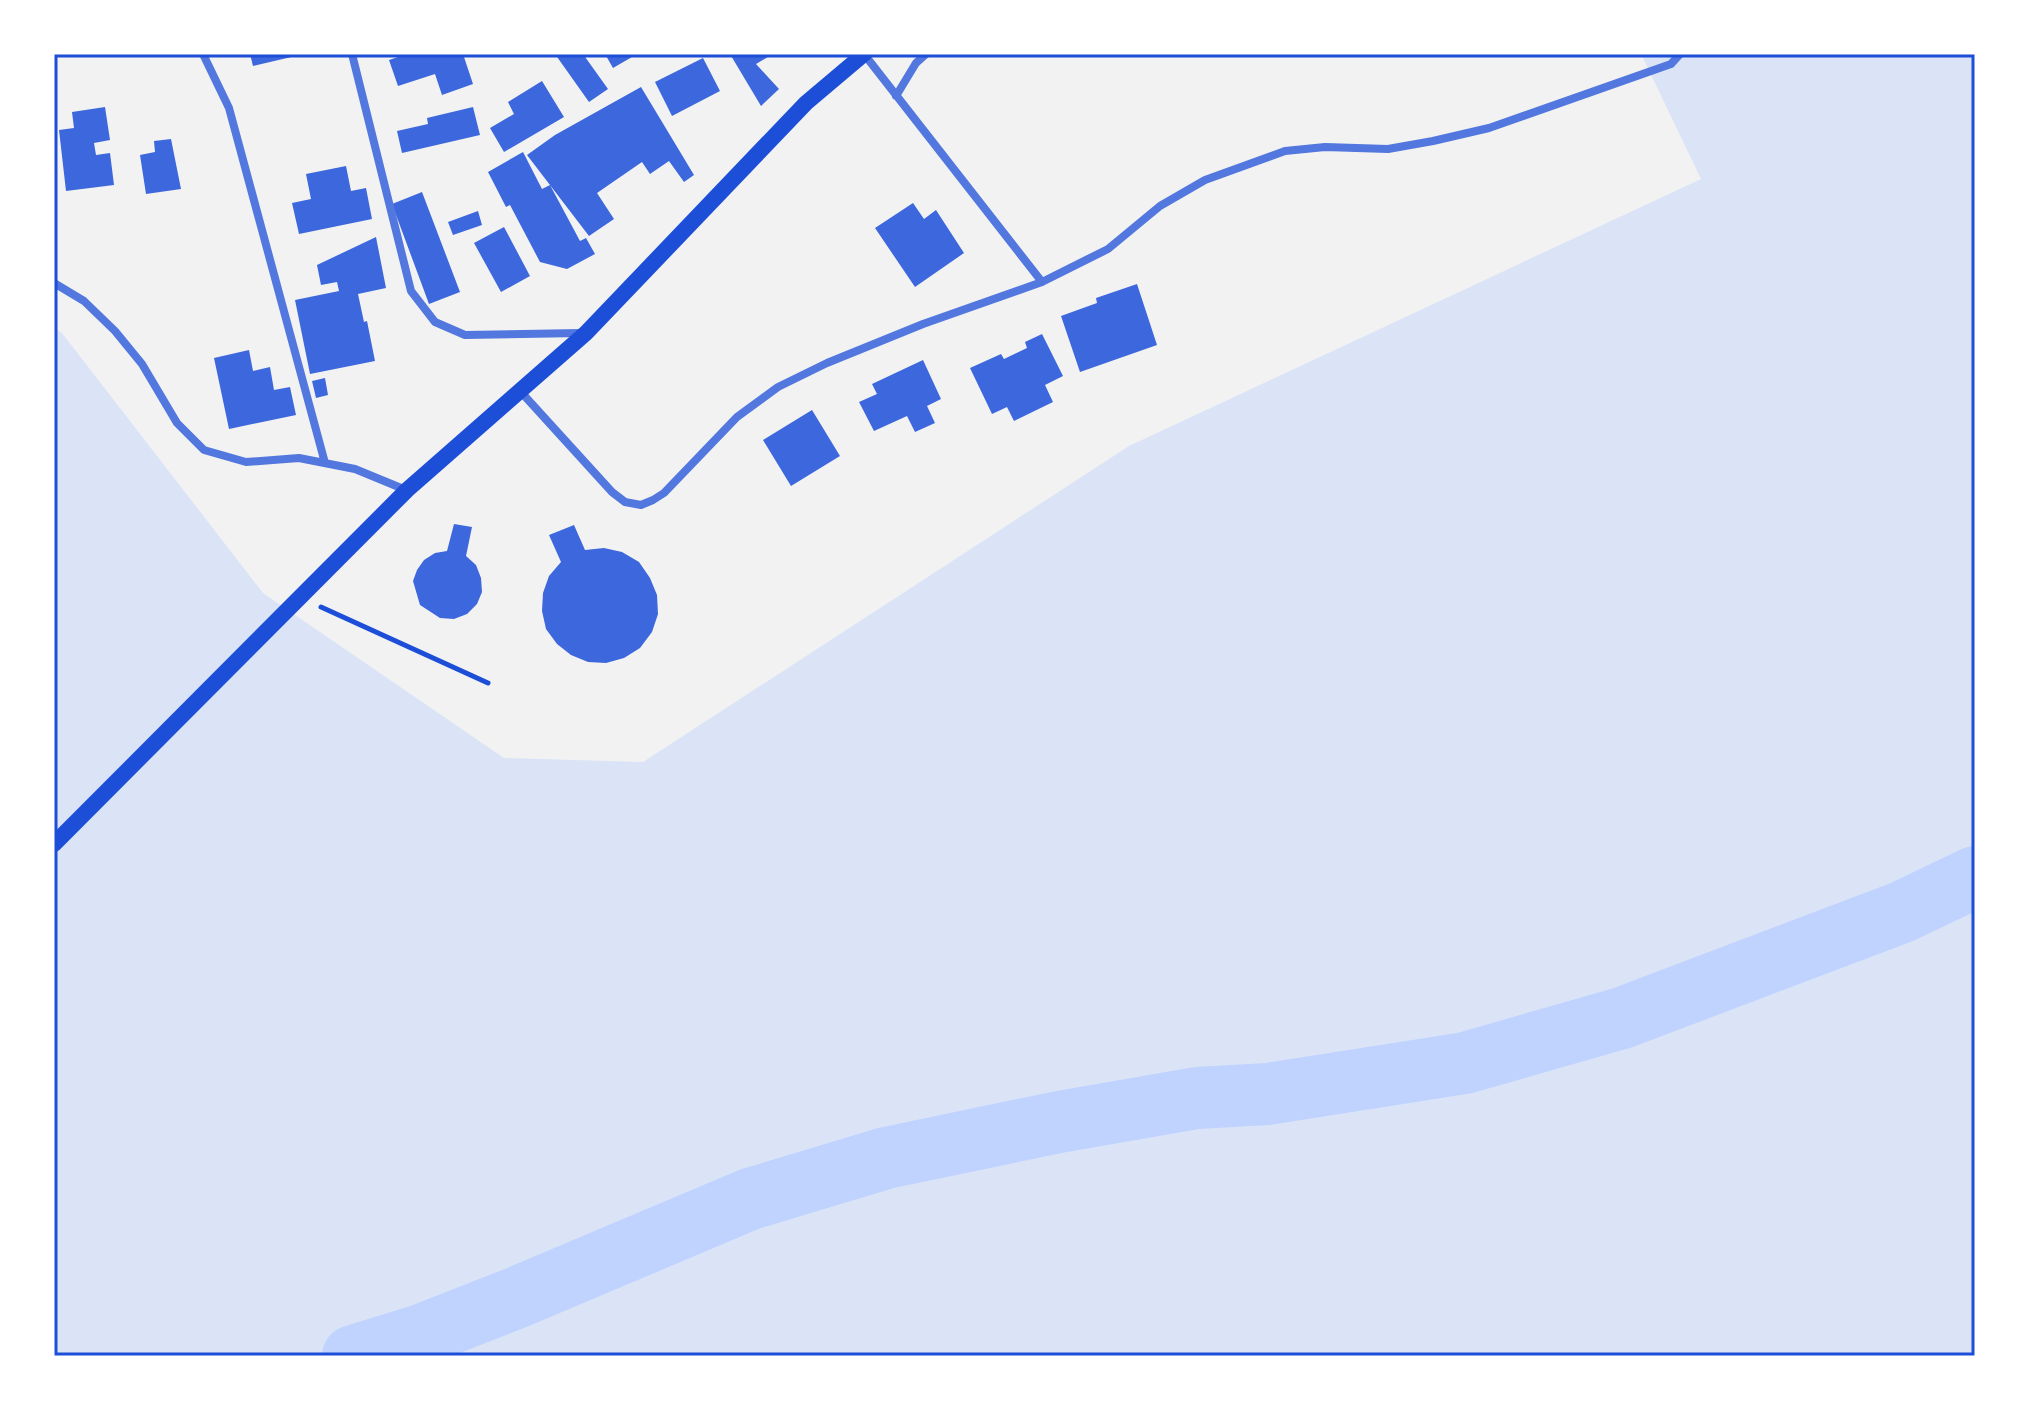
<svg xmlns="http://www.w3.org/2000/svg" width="2029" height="1410" viewBox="0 0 2029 1410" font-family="'IBM Plex Sans',sans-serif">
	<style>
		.green { fill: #dbe4f7 }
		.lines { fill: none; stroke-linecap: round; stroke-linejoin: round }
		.river { stroke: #bfd3fe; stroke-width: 62 }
		.building { fill: #3d67dc }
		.path { stroke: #1d4ed8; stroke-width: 5 }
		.minor { stroke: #5277de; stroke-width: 8 }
		.secondary { stroke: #1d4ed8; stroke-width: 16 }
		.neatline { fill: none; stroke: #1d4ed8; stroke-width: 3 }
	</style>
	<rect width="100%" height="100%" fill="#f2f2f2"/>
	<path class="green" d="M1641,54H1975V1356H54V328L62,333L263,593L504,758L643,762L1129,446L1701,179Z"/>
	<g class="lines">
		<path class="river" d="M353,1356L421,1335L518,1297L750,1199L886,1158L1059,1122L1197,1098L1268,1094L1465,1063L1622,1018L1902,912L1975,877"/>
	</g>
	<path class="building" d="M250,54H300V55L253,66Z
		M407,54H463L473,84L442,95L435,74L398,86L389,60Z
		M555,54H583L608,89L589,102Z
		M605,54H630L632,57L613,68Z
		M730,54H773L756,64L779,89L761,106Z
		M703,58L720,91L672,116L655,82Z
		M542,81L564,117L504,152L490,128L514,114L508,102Z
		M641,87L694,175L684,182L669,161L650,174L642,162L597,193L614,219L589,236L527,155L555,135Z
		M105,107L110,140L94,143L96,155L110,153L114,185L66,191L59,130L74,128L72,112Z
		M473,107L480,135L402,153L397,131L428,124L427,118Z
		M171,139L181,189L146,194L140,155L155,152L154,141Z
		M523,152L542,189L550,185L580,241L586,238L595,254L567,269L540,262L510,205L506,207L488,172Z
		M346,166L351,191L366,188L372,219L299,234L292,203L311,199L306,174Z
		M422,192L460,292L429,304L392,204Z
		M913,203L924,219L936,210L964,253L915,287L875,228Z
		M478,211L482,225L453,235L448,222Z
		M504,227L530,276L501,292L474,243Z
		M376,237L386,288L358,294L364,322L367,321L375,361L310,374L295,300L339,291L337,282L321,285L317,265Z
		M1137,284L1157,345L1080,372L1061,316L1097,303L1096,298Z
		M1042,334L1063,376L1045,385L1053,402L1014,421L1007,407L992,414L970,368L1001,354L1004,359L1027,348L1025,342Z
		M249,350L253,371L270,367L274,390L290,387L296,415L229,429L214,358Z
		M923,360L941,399L927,406L935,423L915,432L907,416L874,431L859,402L877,394L872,384Z
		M325,378L328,395L316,398L312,381Z
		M812,410L840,456L791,486L763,440Z
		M454,524L472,527L466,556L476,565L481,578L482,592L477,604L467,614L454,619L440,618L420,605L413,581L417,570L424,560L435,553L447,551Z
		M574,525L585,550L604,548L622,552L639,562L650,578L657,595L658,614L652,632L640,648L624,658L606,663L588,662L571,655L557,644L546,629L542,611L543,593L549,576L561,562L549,535Z"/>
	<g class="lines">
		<path class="path" d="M321,607L488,683"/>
		<path class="minor" d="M203,54L229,108L325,463
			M352,54L411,291L435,322L465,335L581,333
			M864,54L1042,282
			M896,96L916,63L926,54
			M54,283L84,301L115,331L142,364L177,423L204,450L246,462L299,458L355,469L406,490
			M521,392L612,492L625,502L641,505L653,500L664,493L737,417L778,387L827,363L923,324L1042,282L1108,249L1160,206L1205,180L1285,151L1325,147L1388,149L1433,141L1489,128L1671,64L1680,54"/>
		<path class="secondary" d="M54,844L407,490L586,333L806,103L864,54"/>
	</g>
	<rect width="2029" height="1410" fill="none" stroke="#ffffff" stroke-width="112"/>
	<rect x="56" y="56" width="1917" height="1298" class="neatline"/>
</svg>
